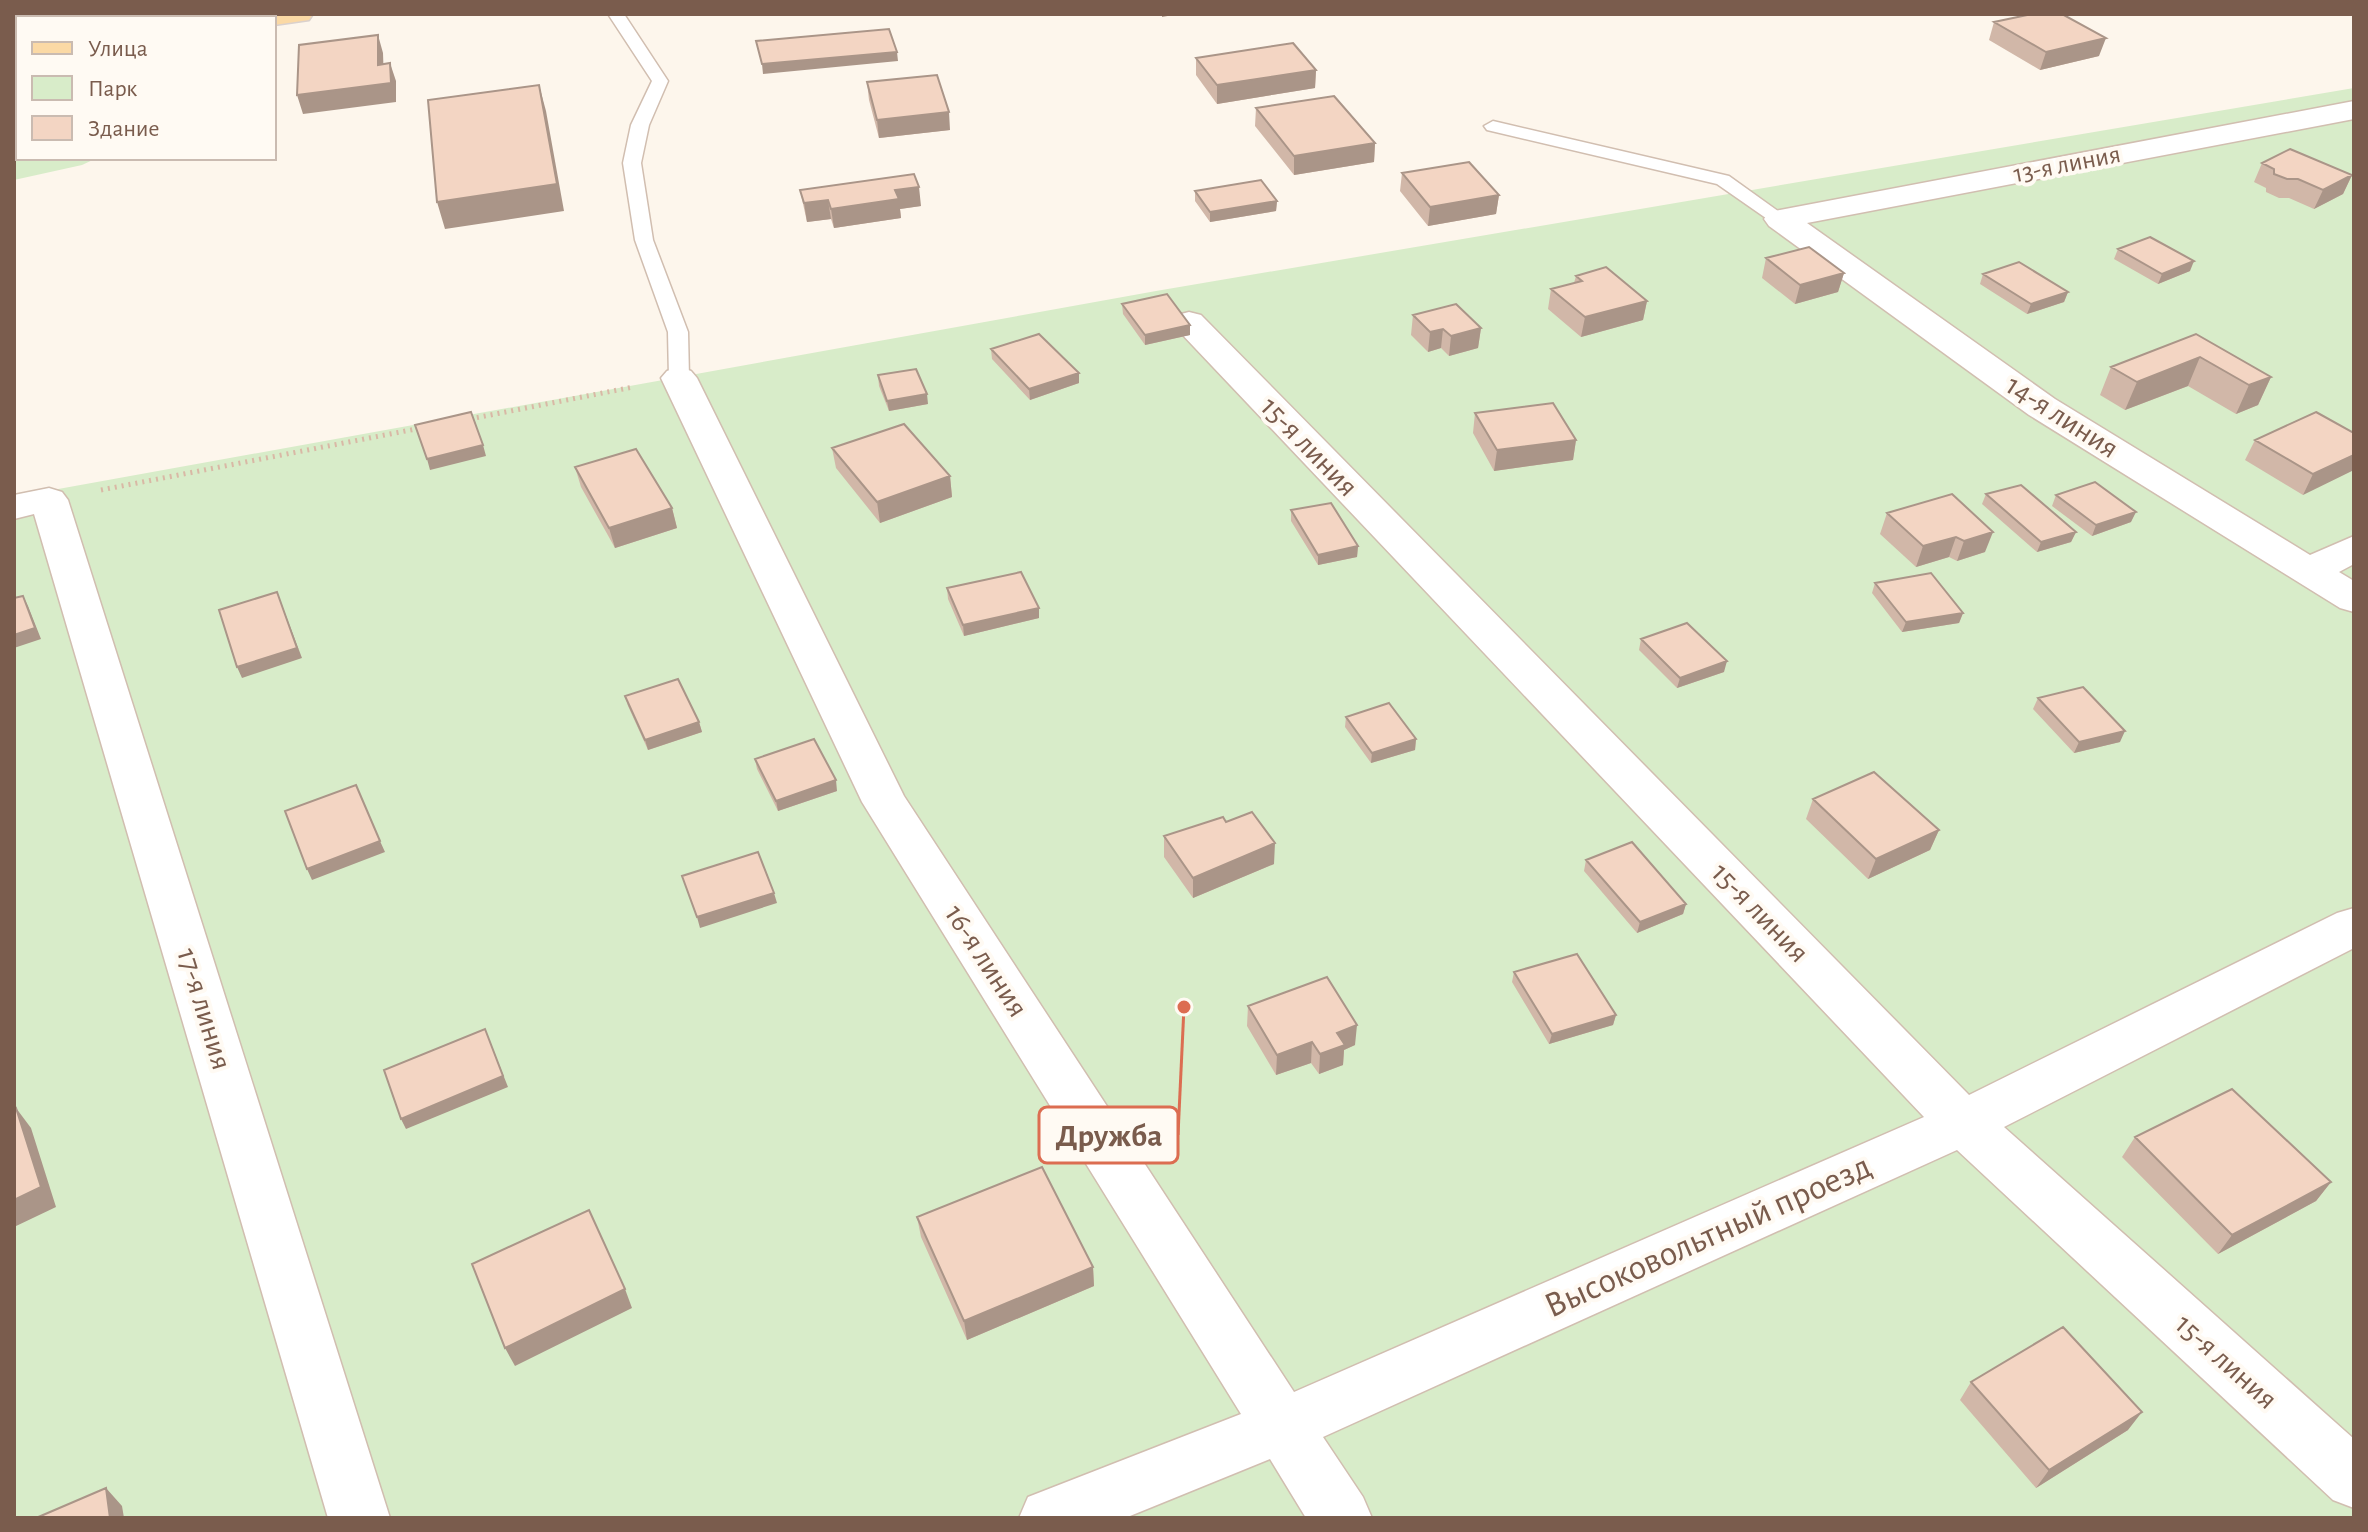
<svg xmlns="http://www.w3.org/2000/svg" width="2368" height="1532" viewBox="0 0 2368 1532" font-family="'Alegreya Sans',sans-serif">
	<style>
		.green { fill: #d8ecc9 }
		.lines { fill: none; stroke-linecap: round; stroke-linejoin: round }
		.lane-casing { stroke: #d1beb0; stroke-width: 3 }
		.street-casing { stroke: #d1beb0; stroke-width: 3 }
		.primary-casing { stroke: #dad1cd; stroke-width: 3 }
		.path { stroke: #d9b8a5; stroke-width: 5; stroke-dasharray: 2 5; stroke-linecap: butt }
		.lane { fill: #fff; fill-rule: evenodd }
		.street { fill: #fff; fill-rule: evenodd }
		.primary { fill: #fbd9a5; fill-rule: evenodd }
		.wall { fill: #d1b7a8 }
		.shaded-wall { fill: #aa9588 }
		.building { fill: #f3d5c3; stroke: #aa9588; stroke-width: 2 }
		.labels { text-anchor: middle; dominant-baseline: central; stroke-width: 8; stroke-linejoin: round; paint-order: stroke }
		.far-street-label { font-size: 26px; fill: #7a5c4d; stroke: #fffaf3 }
		.street-label { font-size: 30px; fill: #7a5c4d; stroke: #fffaf3 }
		.near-street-label { font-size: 36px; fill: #7a5c4d; stroke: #fffaf3 }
		.leader { fill: none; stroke: #dc6d51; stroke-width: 3 }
		.callout-dot { fill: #dc6d51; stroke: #fffaf3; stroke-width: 3 }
		.callout { fill: #fffaf3; stroke: #dc6d51; stroke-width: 3 }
		.callout-label { font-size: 32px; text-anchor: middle; font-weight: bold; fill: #7a5c4d }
	</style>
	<rect width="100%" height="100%" fill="#fdf6ec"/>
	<path class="green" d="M18,88V158H97L82,165L14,180V90Z
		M2354,88V1518H14V497L1156,291Z"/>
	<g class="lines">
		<g class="lane-casing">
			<path id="lane" d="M608,14H624L668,81L649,125L641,163L653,240L688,332L689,378L679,384L669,378L668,332L635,240L623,163L631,125L652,81Z
				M1493,121L1729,176L1789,219L1780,225L1773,223L1717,184L1487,130L1484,126Z"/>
		</g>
		<g class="street-casing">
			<path id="street" d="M2354,101V119L1807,223L2055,399L2310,555L2354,536V564L2339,572L2354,581V612L2340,608L2029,415L1769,226L1764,219L1769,212L1780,210Z
				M1189,312L1201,315L1969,1095L2337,913L2354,908V948L2004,1127L2354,1439V1508L2333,1500L1957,1150L1323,1437L1363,1497L1372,1518H1306L1270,1459L1125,1518H1019L1028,1497L1241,1414L862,802L661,378L667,371L679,367L691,371L697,378L904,796L1294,1392L1924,1117L1177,329L1172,322L1177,315Z
				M49,488L62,492L68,500L390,1518H328L34,514L14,519V495Z"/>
		</g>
		<g class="primary-casing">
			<path id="primary" d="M256,14H313L309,20L274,25V18H254Z
				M18,37V53L14,54V38Z"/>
		</g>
		<path class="path" d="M470,419L633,387
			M101,490L421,428"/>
		<use href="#lane" class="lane"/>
		<use href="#street" class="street"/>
		<use href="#primary" class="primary"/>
	</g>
	<path class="wall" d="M1994,22L2099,56L2040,70L1989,40Z
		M1196,58L1316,70L1315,88L1217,104L1196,75Z
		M867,82L950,130L879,138L869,100Z
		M1256,108L1375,143L1374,162L1294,175L1255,126Z
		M2262,163L2352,175L2343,194L2314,209L2289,198H2279L2266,192V188L2254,182Z
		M1402,173L1499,195L1496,214L1428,226L1400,191Z
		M800,190L921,206L900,209L901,218L834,228L831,219L807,222Z
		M1195,191L1277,201L1276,211L1210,222L1195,201Z
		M2118,249L2190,271L2158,284L2114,259Z
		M1766,258L1844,273L1838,292L1795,304L1762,278Z
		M1983,274L2068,292L2064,302L2027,314L1980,284Z
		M1576,276L1647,301L1643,320L1581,337L1548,309L1551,289L1574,283Z
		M1122,304L1190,335L1145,345L1123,314Z
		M1413,315L1481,328L1478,348L1449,356L1441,348L1428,352L1411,335Z
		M2196,334L2271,377L2258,405L2236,414L2188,386L2125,410L2100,395L2111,367Z
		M991,349L1079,383L1030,400L992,359Z
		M878,375L928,404L889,411L879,386Z
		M1475,413L1576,440L1573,460L1494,471L1473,433Z
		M2354,433L2303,495L2245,460L2255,440Z
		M832,448L950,476L952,497L880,523L836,468Z
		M575,467L672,508L677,528L615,548L581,487Z
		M1952,494L1985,552L1957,561L1949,557L1916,567L1880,534L1887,513Z
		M1986,494L2076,532L2071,542L2037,552L1982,504Z
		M2056,495L2131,522L2092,536L2052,506Z
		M1291,510L1358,546L1357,557L1318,565L1291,521Z
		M1875,583L1963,613L1959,623L1902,632L1872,593Z
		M947,588L1039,618L964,636L948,599Z
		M1641,639L1724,672L1677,688L1639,650Z
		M625,696L699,722L702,732L648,750L628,706Z
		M2038,698L2120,742L2074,753L2033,709Z
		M1346,717L1416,739L1415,750L1371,763L1345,727Z
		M755,759L837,791L778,811L757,769Z
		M1813,799L1939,830L1930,850L1868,879L1806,819Z
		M1226,822L1274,864L1193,898L1164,857V836Z
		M1586,860L1686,904L1683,914L1637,933L1584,871Z
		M1514,972L1616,1015L1613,1025L1549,1044L1512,982Z
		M1248,1006L1355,1045L1344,1050L1343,1065L1319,1074L1311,1063L1276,1075L1247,1026Z
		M2135,1137L2331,1182L2316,1201L2218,1254L2122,1157Z
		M917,1217L1093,1267L1094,1286L967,1340L921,1237Z
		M1971,1382L2128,1430L2036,1488L1960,1400Z"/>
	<path class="shaded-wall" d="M1162,14H1179L1162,17Z
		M378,35L383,53L384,83L378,65Z
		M2106,38L2099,56L2040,70L2046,52Z
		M897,52L898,61L763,74L762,64Z
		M390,63L396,81V102L303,114L297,95Z
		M1316,70L1315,88L1217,104V85Z
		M539,85L546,111L564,211L445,229L437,202Z
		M949,112L950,130L879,138L877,120Z
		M1375,143L1374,162L1294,175V156Z
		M2352,175L2343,194L2314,209L2323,190Z
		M919,187L921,206L900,209L901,218L834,228L831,209L895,190Z
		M1499,195L1496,214L1428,226L1430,207Z
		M828,200L831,219L807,222L804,203Z
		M1277,201L1276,211L1210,222V212Z
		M2194,261L2190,271L2158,284L2162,274Z
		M1844,273L1838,292L1795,304L1800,285Z
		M2068,292L2064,302L2027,314L2031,304Z
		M1647,301L1643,320L1581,337L1585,317Z
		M1190,325V335L1145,345V335Z
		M1481,328L1478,348L1449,356L1451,336Z
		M1443,329L1441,348L1428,352L1430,332Z
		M2200,357L2188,386L2125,410L2137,382Z
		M1079,373V383L1030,400L1029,389Z
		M2271,377L2258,405L2236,414L2249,385Z
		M927,394L928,404L889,411L887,401Z
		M1576,440L1573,460L1494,471L1497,450Z
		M483,445L486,456L430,470L427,459Z
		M2354,455V470L2303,495L2313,474Z
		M950,476L952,497L880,523L877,502Z
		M672,508L677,528L615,548L609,528Z
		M2136,512L2131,522L2092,536L2096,525Z
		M1993,532L1985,552L1957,561L1964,541Z
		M2076,532L2071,542L2037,552L2041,542Z
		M1956,537L1949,557L1916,567L1923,546Z
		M1358,546L1357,557L1318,565V555Z
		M277,592L302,658L242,678L237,667Z
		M23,596L28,606L41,639L14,648V635Z
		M1039,608V618L964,636L963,625Z
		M1963,613L1959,623L1902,632L1906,622Z
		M1727,661L1724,672L1677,688L1680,678Z
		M699,722L702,732L648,750L645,740Z
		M2125,731L2120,742L2074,753L2079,742Z
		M1416,739L1415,750L1371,763L1372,753Z
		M836,780L837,791L778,811L776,801Z
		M1939,830L1930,850L1868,879L1876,859Z
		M380,841L385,852L312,880L307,869Z
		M1275,843L1274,864L1193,898V878Z
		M774,893L777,903L700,928L697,917Z
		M1686,904L1683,914L1637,933L1640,922Z
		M1616,1015L1613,1025L1549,1044L1552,1034Z
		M1357,1025L1355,1045L1344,1050L1343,1065L1319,1074L1320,1054L1337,1033Z
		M485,1029L508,1087L406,1129L401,1119Z
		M1312,1042L1311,1063L1276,1075L1277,1055Z
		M16,1108L31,1128L56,1207L14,1227Z
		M2331,1182L2316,1201L2218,1254L2232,1235Z
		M1093,1267L1094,1286L967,1340L964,1321Z
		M625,1289L632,1308L515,1366L505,1348Z
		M2142,1412L2128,1430L2036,1488L2049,1470Z
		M106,1488L122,1506L124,1518H110Z"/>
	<path class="building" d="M2032,14H2062L2106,38L2046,52L1994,22Z
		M889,29L897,52L762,64L756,41Z
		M378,35V65L390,63L391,83L297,95L299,45Z
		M1293,43L1316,70L1217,85L1196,58Z
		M937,75L949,112L877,120L867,82Z
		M539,85L557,184L437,202L428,100Z
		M1334,96L1375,143L1294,156L1256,108Z
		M2290,149L2352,175L2323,190L2298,179H2287L2274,174V169L2262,163Z
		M1469,162L1499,195L1430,207L1402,173Z
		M914,174L919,187L895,190L899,199L831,209L828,200L804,203L800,190Z
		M1261,180L1277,201L1210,212L1195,191Z
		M2150,237L2194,261L2162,274L2118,249Z
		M1809,247L1844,273L1800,285L1766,258Z
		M2019,262L2068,292L2031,304L1983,274Z
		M1606,267L1647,301L1585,317L1551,289L1582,281L1576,276Z
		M1167,294L1190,325L1145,335L1122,304Z
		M1456,304L1481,328L1451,336L1443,329L1430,332L1413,315Z
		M1039,334L1079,373L1029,389L991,349Z
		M2196,334L2271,377L2249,385L2200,357L2137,382L2111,367Z
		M916,369L927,394L887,401L878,375Z
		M1553,403L1576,440L1497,450L1475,413Z
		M471,412L483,445L427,459L415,425Z
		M2316,412L2354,433V455L2313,474L2255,440Z
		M904,424L950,476L877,502L832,448Z
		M636,449L672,508L609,528L575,467Z
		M2095,482L2136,512L2096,525L2056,495Z
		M2021,485L2076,532L2041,542L1986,494Z
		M1952,494L1993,532L1964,541L1956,537L1923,546L1887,513Z
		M1331,503L1358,546L1318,555L1291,510Z
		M1021,572L1039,608L963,625L947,588Z
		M1931,573L1963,613L1906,622L1875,583Z
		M277,592L297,648L237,667L219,610Z
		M23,596L35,628L14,635V598Z
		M1687,623L1727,661L1680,678L1641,639Z
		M678,679L699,722L645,740L625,696Z
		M2083,687L2125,731L2079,742L2038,698Z
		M1389,703L1416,739L1372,753L1346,717Z
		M814,739L836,780L776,801L755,759Z
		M1874,772L1939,830L1876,859L1813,799Z
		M356,785L380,841L307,869L285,811Z
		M1252,812L1275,843L1193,878L1164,836L1223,817L1226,822Z
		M1632,842L1686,904L1640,922L1586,860Z
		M758,852L774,893L697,917L682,876Z
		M1577,954L1616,1015L1552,1034L1514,972Z
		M1327,977L1357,1025L1337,1033L1345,1045L1320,1054L1312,1042L1277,1055L1248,1006Z
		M485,1029L503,1076L401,1119L384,1070Z
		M2232,1089L2331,1182L2232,1235L2135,1137Z
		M16,1108L41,1187L14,1200V1109Z
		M1042,1167L1093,1267L964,1321L917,1217Z
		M589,1210L625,1289L505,1348L472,1264Z
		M2063,1327L2142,1412L2049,1470L1971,1382Z
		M106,1488L110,1518H36Z"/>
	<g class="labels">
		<g class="far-street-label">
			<text transform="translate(2067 164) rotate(-11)">13-я линия</text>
		</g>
		<g class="street-label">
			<text transform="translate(2062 417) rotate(33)">14-я линия</text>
			<text transform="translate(1309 447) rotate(46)">15-я линия</text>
			<text transform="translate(1760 913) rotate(46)">15-я линия</text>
			<text transform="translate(986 961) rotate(57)">16-я линия</text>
			<text transform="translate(204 1009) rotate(73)">17-я линия</text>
			<text transform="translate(2226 1362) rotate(42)">15-я линия</text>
		</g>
		<g class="near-street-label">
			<text transform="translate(1708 1236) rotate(-24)">Высоковольтный проезд</text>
		</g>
	</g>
	<path class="leader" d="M1184 1007L1178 1135"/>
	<circle class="callout-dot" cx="1184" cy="1007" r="8"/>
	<rect class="callout" x="1039" y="1107" width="139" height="56" rx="8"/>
	<g class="callout-label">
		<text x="1109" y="1146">Дружба</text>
	</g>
	<rect width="2368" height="1532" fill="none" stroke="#7a5c4d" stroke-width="32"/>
	<rect x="16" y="16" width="260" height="144" fill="#fffaf3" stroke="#cabbb1" stroke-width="2"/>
	<rect x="32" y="42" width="40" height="12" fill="#fbd9a5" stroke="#cabbb1" stroke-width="2"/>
	<text x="88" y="56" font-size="24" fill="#7a5c4d">Улица</text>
	<rect x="32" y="76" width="40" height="24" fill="#d8ecc9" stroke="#cabbb1" stroke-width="2"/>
	<text x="88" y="96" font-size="24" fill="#7a5c4d">Парк</text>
	<rect x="32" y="116" width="40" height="24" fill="#f3d5c3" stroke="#cabbb1" stroke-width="2"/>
	<text x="88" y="136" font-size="24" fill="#7a5c4d">Здание</text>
</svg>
